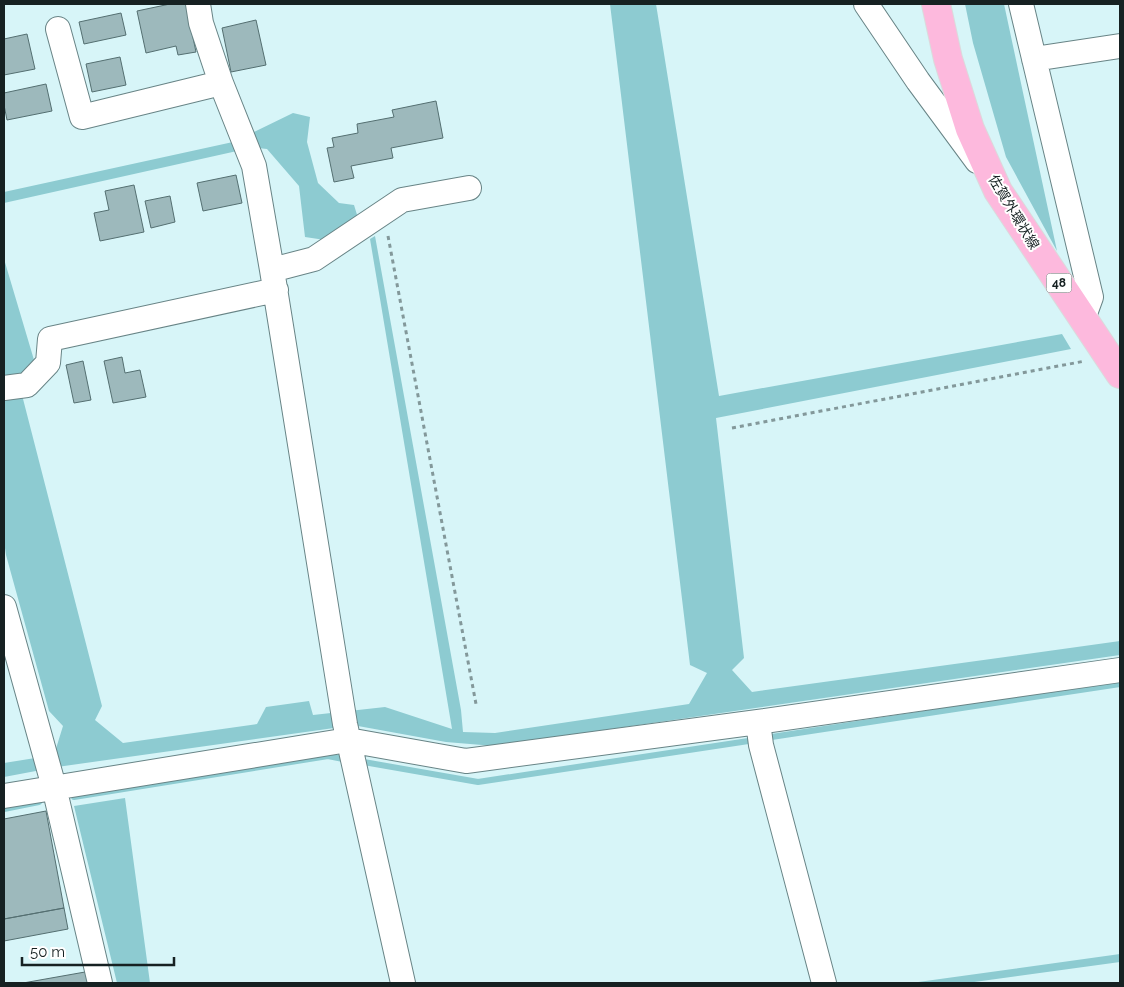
<svg xmlns="http://www.w3.org/2000/svg" width="1124" height="987" viewBox="0 0 1124 987" font-family="Raleway,'Noto Sans JP',sans-serif">
	<style>
		.water { fill: #8dcbd1 }
		.lines { fill: none; stroke-linecap: round; stroke-linejoin: round }
		.stream { stroke: #8dcbd1; stroke-width: 6 }
		.building { fill: #9db9bc; stroke: #546f71 }
		.minor-casing { stroke: #688486; stroke-width: 26 }
		.primary-casing { stroke: #dadbdc; stroke-width: 30 }
		.path { stroke: #83989a; stroke-width: 3; stroke-dasharray: 4 4; stroke-linecap: butt }
		.minor { stroke: #fff; stroke-width: 24 }
		.primary { stroke: #fdb9dd; stroke-width: 28 }
		.labels { text-anchor: middle; dominant-baseline: central; stroke-width: 4; stroke-linejoin: round; paint-order: stroke }
		.shield { fill: #fff; stroke: #5c6464; stroke-width: 1 }
		.shield-label { font-size: 12px; font-weight: bold; fill: #162122 }
		.street-label { font-size: 14px; fill: #162122; stroke: #fff }
	</style>
	<rect width="100%" height="100%" fill="#d7f5f8"/>
	<path class="water" d="M610,4H656L719,396L1062,334L1071,349L716,418L744,658L732,670L752,692L1120,641V655L494,746L446,742L358,726L356,718L333,720L334,728L57,767L4,777V763L54,755L63,726L49,711L6,555L4,541V259L34,360L20,377L22,395L102,706L95,720L123,743L257,724L266,707L309,701L313,715L385,707L452,729L370,239L375,236L461,710L463,732L495,733L689,704L707,673L690,665Z
		M965,4H1004L1057,251L1006,157L973,43Z
		M293,113L310,117L307,142L318,183L339,203L354,205L358,218L325,240L305,237L299,186L267,149L258,148L254,132Z
		M233,142L237,151L4,203V192Z
		M125,798L150,983H117L74,806Z
		M1120,954V962L967,983H911Z"/>
	<g class="lines">
		<path class="stream" d="M765,738L1120,684
			M358,761L478,782L755,740
			M74,797L328,756L348,760
			M4,809L39,802"/>
	</g>
	<path class="building" d="M170,4H186L196,52L178,55L176,46L146,53L137,11Z
		M121,13L126,35L84,44L79,22Z
		M256,20L266,65L231,72L222,28Z
		M27,34L35,69L4,75V39Z
		M120,57L126,85L92,92L86,64Z
		M46,84L52,111L7,120L4,105V93Z
		M436,101L443,138L391,148L393,158L351,166L354,178L334,182L327,148L334,147L332,138L358,133L357,124L394,117L392,110Z
		M236,175L242,203L203,211L197,183Z
		M134,185L144,232L100,241L94,213L109,210L105,191Z
		M170,196L175,222L151,228L145,201Z
		M122,357L125,373L140,370L146,397L113,403L104,361Z
		M83,361L91,400L74,403L66,365Z
		M46,811L64,908L4,919V819Z
		M64,908L68,929L4,941V919Z
		M85,972L88,983H23Z"/>
	<g class="lines">
		<g class="minor-casing">
			<path id="minor" d="M198,4L201,23L221,83L254,166L272,270L345,724L403,983
				M866,4L918,81L977,161
				M1021,4L1091,297L1083,319
				M58,29L82,117L221,83
				M1034,59L1120,46
				M272,270L314,259L402,200L469,188
				M4,388L27,385L48,363L50,339L276,290
				M4,607L54,787L100,983
				M758,722L761,745L824,983
				M4,796L348,740L466,761L758,722L1120,670"/>
		</g>
		<g class="primary-casing">
			<path id="primary" d="M936,4L948,59L970,129L998,191L1120,374"/>
		</g>
		<path class="path" d="M388,236L476,704
			M732,428L1085,361"/>
		<use href="#minor" class="minor"/>
		<use href="#primary" class="primary"/>
	</g>
	<g class="labels">
		<rect class="shield" x="1046.5" y="273.5" width="25" height="19" rx="4"/>
		<g class="shield-label">
			<text x="1059" y="283">48</text>
		</g>
		<g class="street-label">
			<text transform="translate(1014 212) rotate(59)">佐賀外環状線</text>
		</g>
	</g>
	<rect width="1124" height="987" fill="none" stroke="#162122" stroke-width="10"/>
	<path d="M22 957v8h152v-8" fill="none" stroke="#162122" stroke-width="2.5"/>
	<text x="30" y="957" font-size="15" fill="#162122" stroke="#ffffff" stroke-width="4" paint-order="stroke">50 m</text>
</svg>
